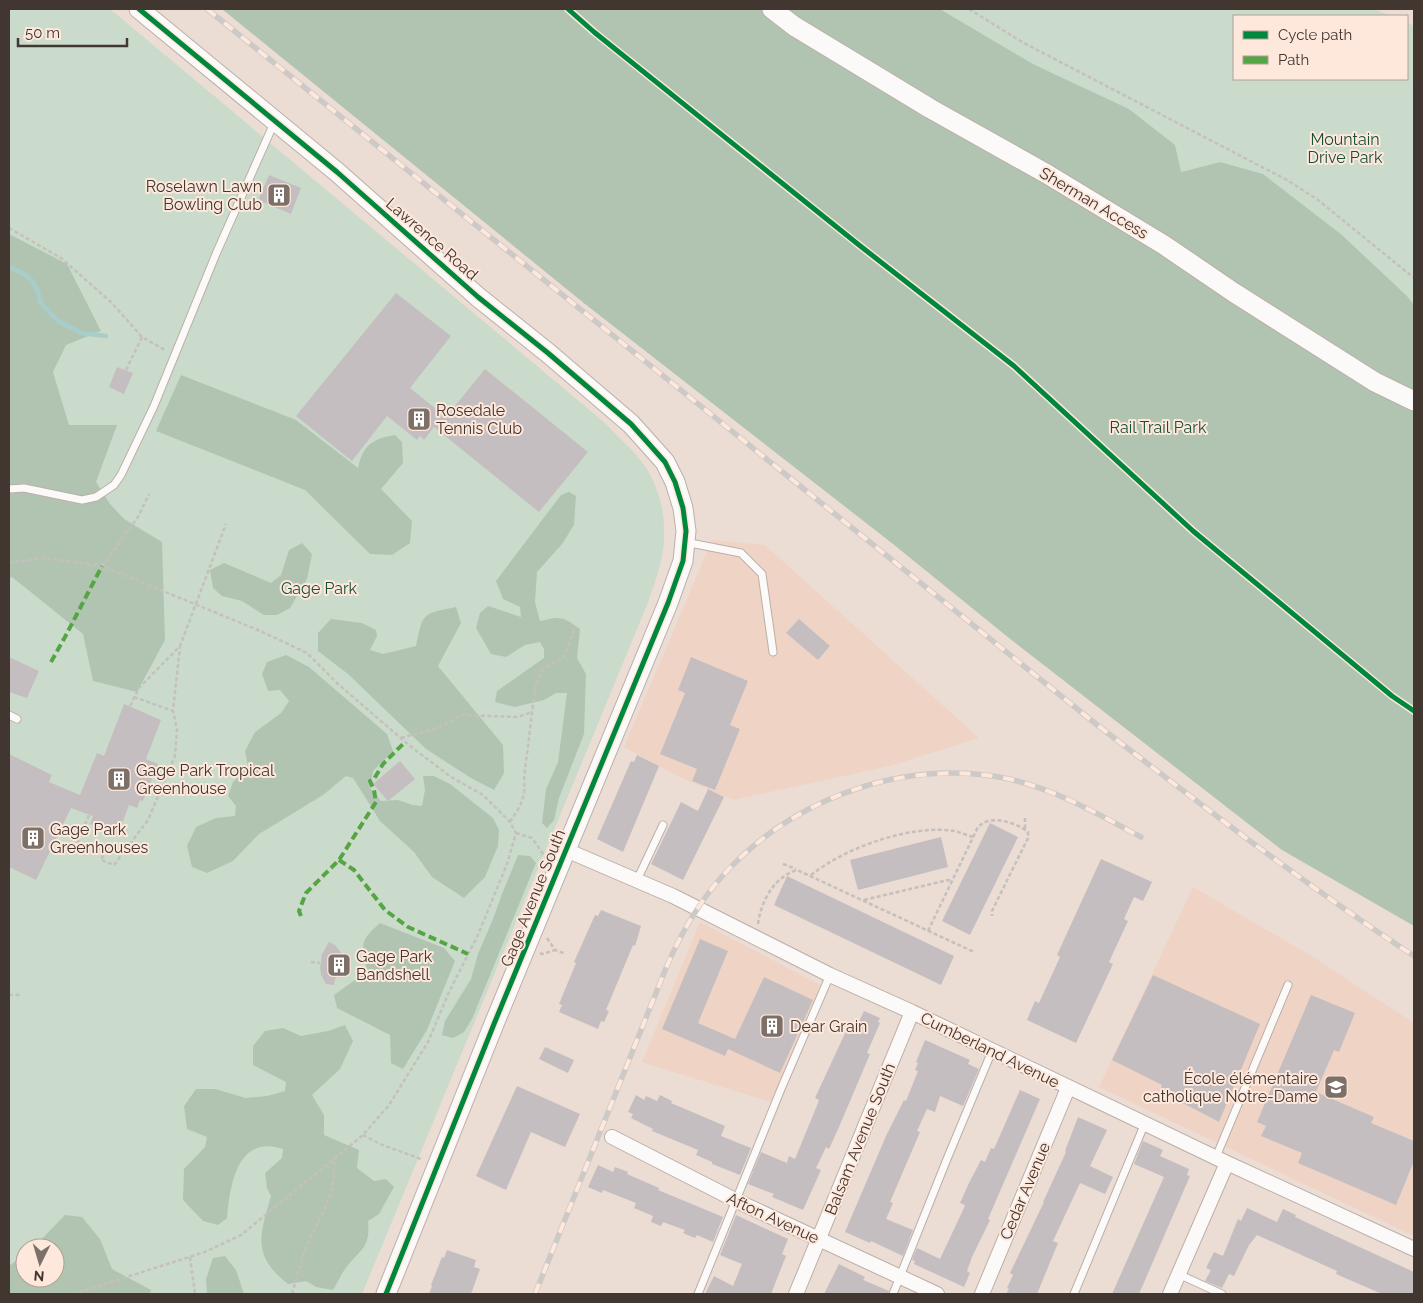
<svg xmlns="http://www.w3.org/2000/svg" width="1423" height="1303" viewBox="0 0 1423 1303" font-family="Raleway,sans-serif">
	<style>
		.built { fill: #efd4c6 }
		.green { fill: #cadbcb; fill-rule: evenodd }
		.forest { fill: #b1c4b2 }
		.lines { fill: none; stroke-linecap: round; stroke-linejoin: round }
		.stream { stroke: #a8cecc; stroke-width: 4.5 }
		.building { fill: #c5bec0 }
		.lane-casing { stroke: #bbafa9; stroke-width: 9 }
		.street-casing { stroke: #bbafa9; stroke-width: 16 }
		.secondary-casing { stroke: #bbafa9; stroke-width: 21 }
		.path { stroke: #c5c0bd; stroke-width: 2.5; stroke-dasharray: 4 2.5; stroke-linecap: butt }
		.lane { stroke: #fcfaf9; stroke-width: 7 }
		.street { stroke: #fcfaf9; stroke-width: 14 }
		.secondary { stroke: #fcfaf9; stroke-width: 19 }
		.rail-casing { stroke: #cdc9c7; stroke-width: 5.5 }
		.rail { stroke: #fee7db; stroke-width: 4; stroke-dasharray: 11; stroke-linecap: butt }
		.quiet { stroke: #55a544; stroke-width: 4; stroke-dasharray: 8 4; stroke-linecap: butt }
		.cycleway-casing { stroke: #fee7db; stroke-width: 8 }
		.cycleway { stroke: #00873e; stroke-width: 5 }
		.labels { text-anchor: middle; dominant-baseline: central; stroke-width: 4; stroke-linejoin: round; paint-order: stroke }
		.park-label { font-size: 16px; fill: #165037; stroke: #fee7db }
		.poi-label { font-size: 16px; fill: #413630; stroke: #fee7db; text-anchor: start }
		.street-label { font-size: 16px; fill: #413630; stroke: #fee7db }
	</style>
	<rect width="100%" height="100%" fill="#ebdcd4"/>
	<path class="built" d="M712,540L765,545L979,738L890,766L733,800L677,776L624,747Z
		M1193,887L1310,955L1414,1023V1236L1099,1087Z
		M700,922L824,987L774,1103L642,1062Z"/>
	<path class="green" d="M9,9H110L605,423C615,434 627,444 637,456C662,484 669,525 661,561C658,575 652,590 647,605L362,1294H9ZM25,1248H55V1278H25Z
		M940,9H1373L1392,16H1234V79H1407V22L1414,26V305L1407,296L1342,235L1220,162L1181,172L1129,109L1033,64Z"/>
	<path class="forest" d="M222,9H940L1033,64L1129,109L1175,145L1181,172L1220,162L1263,174L1342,235L1407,296L1414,305V926L1282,850L1009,638L893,544L585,304Z
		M9,234L67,264L101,331L66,345L53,372L69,425H117L96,482L110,504L124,519L162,542L165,640L137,692L93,681L83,634L12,577L9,578Z
		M181,375L296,420L358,468C363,445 372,439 395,435L402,442L403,463L381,489L412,521L410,543L392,555L370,554L305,490L156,431Z
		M569,492L576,496L574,525L562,544L537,572L535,602L540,621C561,616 562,616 580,629L577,658L586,674L584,734L559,798L554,820L547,828L542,823L546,789L558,762L567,693H556L544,700L515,707L495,702L497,691L544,658V649L540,642L525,645L506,657L491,654L476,628L480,613L488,606L521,617L520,607L503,599L496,581L561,495Z
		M302,543L312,554L307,579L290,608L277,615H264L242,601L222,596L213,588L210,570L224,563L271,583L281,575L289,550Z
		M456,607L461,623L438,666L503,745L504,773L494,790L471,778L426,749L348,674L318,651V633L331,619L362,623L376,630L377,636L370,650L383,654L416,646C423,612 422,614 456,607Z
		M286,655L309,667L387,734L393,751L373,771L370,788L381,801L398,800L413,805L422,806L425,790L423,776H434L450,784L493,818L499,830L498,846L485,877L464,898L432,877L414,852L380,821L353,778L346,776L323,795L259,834L233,861L207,873L192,867L187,846L196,827L216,818L235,816L236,806L228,796L233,782L248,767L245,751L255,732L281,713L289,701L280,690L268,691L262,674L267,662Z
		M518,855L530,856L536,863L472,1019L464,1032L453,1038L442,1035L445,1021L471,979L478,954L493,919L502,894Z
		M380,923L444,948L455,961L427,1030L403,1069L391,1063L390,1035L337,1008L334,995L355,980L366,966C361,942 361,940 380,923Z
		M345,1025L353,1041L340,1069L312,1095L324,1115V1135L359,1150L357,1168L374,1181L386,1179L394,1187L379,1214L368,1221C371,1249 359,1250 345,1269C340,1276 337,1284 333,1290L316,1287L306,1281L288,1284C251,1255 260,1235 271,1196L267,1188L265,1173L282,1158L283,1149C237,1134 230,1185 227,1218L218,1225L203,1221L183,1200L184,1169L205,1147L207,1137L187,1129L184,1106L196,1089H215L246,1098L267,1096L285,1091L286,1082L253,1065V1046L265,1031L283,1028L301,1036L328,1031Z
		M65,1215L82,1217L100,1239L112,1269L151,1290L150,1294H9V1266L25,1254V1278H55V1248H33Z
		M225,1256L236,1270L244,1294H207L206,1279L213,1258Z"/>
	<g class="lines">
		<path class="stream" d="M9,267L24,274L32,281L38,291L40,302L58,321L81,333L106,336"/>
	</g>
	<path class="building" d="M269,175L301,188L291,214L258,200Z
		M396,293L451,336L410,388L446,417L485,369L588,452L539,512L434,427L424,440L420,436L417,440L387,416L352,461L296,416Z
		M117,367L133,373L124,394L109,387Z
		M799,619L830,646L818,660L786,633Z
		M9,657L39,671L27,698L9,692Z
		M691,657L748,681L730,725L740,729L715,790L692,781L697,769L660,754L685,693L678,690Z
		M124,704L161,720L146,759L158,764L143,801L140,800L137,808L129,805L118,835L90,824L93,816L71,808L36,880L9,867V754L52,775L49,782L80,795L97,753L104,756Z
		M637,755L659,766L623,852L597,839L631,761L634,762Z
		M400,761L415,779L388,801L373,784Z
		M708,789L724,797L683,880L651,864L681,802L698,811Z
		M990,823L1018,837L970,935L942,921Z
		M941,837L948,867L858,890L850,860Z
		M1101,859L1152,882L1143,901L1134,897L1124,919L1128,921L1109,962L1113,964L1076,1043L1027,1020L1035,1001L1039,1003L1060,957L1057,955Z
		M787,876L954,956L941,985L774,905Z
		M601,910L641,926L635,946L633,945L606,1010L609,1011L604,1022L601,1021L598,1029L559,1012L562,1005L559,1004L576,963L574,962L595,915L598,916Z
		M700,939L728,951L698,1023L735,1039L764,977L813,1000L780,1073L728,1049L725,1056L662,1029Z
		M329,942L335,945L351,965L335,979L334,985L326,984L321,975L320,968L322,954Z
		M1153,975L1260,1024L1219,1122L1160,1091L1162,1085L1112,1060Z
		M1311,995L1355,1013L1339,1052L1334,1050L1316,1092L1374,1117L1371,1123L1414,1141V1161L1396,1205L1298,1163L1302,1153L1261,1136L1266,1126L1257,1122Z
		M864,1011L880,1018L878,1022L880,1023L867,1053L870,1054L839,1127L829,1149L826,1147L816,1168L821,1170L803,1210L772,1197L774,1194L748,1184L761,1152L787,1163L789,1156L795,1159L818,1103L819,1100L815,1098L847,1029L854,1032Z
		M925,1040L970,1060L968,1064L979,1069L963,1106L940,1096L935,1112L927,1109L917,1131L920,1132L890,1202L893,1203L886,1219L913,1230L903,1256L871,1241L870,1243L845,1232L886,1136L904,1100L906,1101L918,1071L915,1070L918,1063L916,1062Z
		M545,1047L574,1060L568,1073L539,1059Z
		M517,1086L580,1114L565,1147L531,1132L506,1190L476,1176Z
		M1020,1090L1040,1099L988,1219L990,1220L972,1257L967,1271L970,1273L964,1287L914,1264L915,1261L912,1260L917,1248L940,1259L964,1208L965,1205L960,1203L969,1183L981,1160L985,1162L991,1148L994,1149Z
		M636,1095L644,1100L646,1096L657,1101L660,1095L672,1101L671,1103L725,1126L721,1136L751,1148L740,1175L712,1164V1162L696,1155L698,1150L652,1131L653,1129L631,1118L633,1114L628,1112Z
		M1078,1117L1107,1130L1090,1166L1113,1177L1105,1194L1080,1183L1053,1241L1058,1243L1037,1294H1006L1009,1289L1007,1288L1013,1275L1010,1273L1044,1202H1043L1066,1152L1065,1151Z
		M1143,1141L1163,1150L1160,1156L1189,1169L1187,1175L1190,1176L1139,1294H1112L1164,1177L1134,1164Z
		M598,1165L613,1172L615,1167L628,1172L627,1174L659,1188L658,1190L723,1217L713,1242L697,1235L695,1238L683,1233L685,1230L663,1222L661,1226L651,1222L653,1216L634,1208L636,1203L603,1190L602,1193L588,1187Z
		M1247,1208L1277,1222L1283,1209L1296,1215L1295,1217L1329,1233L1414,1272V1294H1382L1336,1274L1337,1271L1257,1235L1249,1245L1234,1276L1229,1274L1222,1288L1205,1281L1211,1270L1206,1268L1214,1252L1223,1256L1238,1219L1241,1221Z
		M736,1215L788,1239L782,1254L786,1256L771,1294H705L714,1276L733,1286L742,1264L720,1255Z
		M447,1250L476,1260L474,1267L480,1269L471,1294H429L432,1286L431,1285L442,1257L444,1258Z
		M839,1264L865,1277L863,1280L889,1291L888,1294H824Z"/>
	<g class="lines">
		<g class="lane-casing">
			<path id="lane" d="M9,489L24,488L82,500L96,497L114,485L121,475L154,406L216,254L274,123
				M685,542L741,553L762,574L773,652
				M9,715L17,719
				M637,880L663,825
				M1216,1157L1288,985
				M1178,1274L1222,1294
				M698,1294L781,1089L830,975
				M893,1294L947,1159L992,1051
				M1074,1294L1145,1123"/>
		</g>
		<g class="street-casing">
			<path id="street" d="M566,850L673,896L830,975L912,1012L1227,1163L1414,1249
				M612,1137L737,1201L937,1294
				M796,1294L912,1012
				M982,1294L1068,1088
				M1170,1294L1227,1163"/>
		</g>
		<g class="secondary-casing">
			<path id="secondary" d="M139,9L337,172L478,297L548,353L631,424L649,444L665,462L675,482L683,508L686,531L683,561L668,603L494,1024L386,1294
				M772,9L794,26L931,109L1047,174L1164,245L1233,292L1375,382L1414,401"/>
		</g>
		<path class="path" d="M969,9L1022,42L1287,180L1318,200L1414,278
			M9,228L61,258L112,303L142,337L165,350
			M126,370L142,337
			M9,563L43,558L102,566L258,630L307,653L338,684L410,746L451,777L483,795L510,822L516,833L507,864L477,937L449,992L428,1042L389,1105L363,1135L241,1235L205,1252L73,1294
			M102,566L138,517L149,494
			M134,697L173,711L180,647
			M130,706L139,688L180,646L226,524
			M401,738L438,728L462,715L518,717L532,712
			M89,815L75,849L85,853L88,845L105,852L101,860L114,865L148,820L175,756L177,729L173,711
			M1025,818V829
			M510,822C521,805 526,798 524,778L535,689L541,671L565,656L574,629
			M516,833L532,838L546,858
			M783,864L796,869
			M811,875C845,848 910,824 955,831C961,833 967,835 973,837
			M864,900L948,880L951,881
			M758,924C761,901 774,877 797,870L974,952
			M928,931L977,829C987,813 1016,822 1028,832V838L992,911V916
			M547,938L555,950L566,954
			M540,953L542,954L555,950
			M311,962L320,963
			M9,989V993
			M9,995H22
			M363,1135L380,1144L421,1159
			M190,1257L195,1294
			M292,1294C297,1277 301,1259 308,1243C321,1215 337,1192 334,1159"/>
		<use href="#lane" class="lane"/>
		<use href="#street" class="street"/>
		<use href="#secondary" class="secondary"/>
		<g class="rail-casing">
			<path id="rail" d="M207,9L1096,724C1200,804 1304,884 1414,956
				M535,1294L666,968C681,933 700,900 726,872C797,796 907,758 1009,779C1057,790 1098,814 1141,837"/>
		</g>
		<use href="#rail" class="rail"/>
		<path class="quiet" d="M51,662L65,637L102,566
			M339,860L354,870L385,910L408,927L468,954
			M301,916L299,911L306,893L339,860L376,802L374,790L370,781L374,779L383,764L405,742"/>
		<g class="cycleway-casing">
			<path id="cycleway" d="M139,9L337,172L478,297L548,353L631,424L649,444L665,462L675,482L683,508L686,531L683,561L668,603L494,1024L386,1294
				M568,9L594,32L859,245L1014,366L1193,531L1392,696L1414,711"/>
		</g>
		<use href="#cycleway" class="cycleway"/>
	</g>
	<defs>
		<g id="building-square" transform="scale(1.25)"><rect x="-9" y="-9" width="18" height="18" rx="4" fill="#7c7069" stroke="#fee7db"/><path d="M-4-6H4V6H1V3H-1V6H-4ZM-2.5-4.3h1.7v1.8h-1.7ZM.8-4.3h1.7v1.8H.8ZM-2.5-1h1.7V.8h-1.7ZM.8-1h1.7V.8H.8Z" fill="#fff"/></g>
		<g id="school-square" transform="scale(1.25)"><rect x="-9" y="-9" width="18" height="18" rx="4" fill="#7c7069" stroke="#fee7db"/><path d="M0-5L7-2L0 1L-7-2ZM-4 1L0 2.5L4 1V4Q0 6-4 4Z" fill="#fff"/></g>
	</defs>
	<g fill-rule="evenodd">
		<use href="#building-square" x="279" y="195"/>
		<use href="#building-square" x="419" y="419"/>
		<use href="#building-square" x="119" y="779"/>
		<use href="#building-square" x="33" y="838"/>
		<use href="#building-square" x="339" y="965"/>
		<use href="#building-square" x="772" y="1026"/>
		<use href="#school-square" x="1336" y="1087"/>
	</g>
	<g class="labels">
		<g class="park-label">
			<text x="1345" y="139">Mountain<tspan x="1345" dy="18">Drive Park</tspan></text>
			<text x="1158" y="427">Rail Trail Park</text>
			<text x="319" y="588">Gage Park</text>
		</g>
		<g class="poi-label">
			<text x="262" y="186" text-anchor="end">Roselawn Lawn<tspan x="262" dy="18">Bowling Club</tspan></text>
			<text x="436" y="410">Rosedale<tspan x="436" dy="18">Tennis Club</tspan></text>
			<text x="136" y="770">Gage Park Tropical<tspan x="136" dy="18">Greenhouse</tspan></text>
			<text x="50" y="829">Gage Park<tspan x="50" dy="18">Greenhouses</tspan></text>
			<text x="356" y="956">Gage Park<tspan x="356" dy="18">Bandshell</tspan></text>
			<text x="790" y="1026">Dear Grain</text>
			<text x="1318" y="1078" text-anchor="end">École élémentaire<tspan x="1318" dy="18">catholique Notre-Dame</tspan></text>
		</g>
		<g class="street-label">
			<text transform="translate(1094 203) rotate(31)">Sherman Access</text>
			<text transform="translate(432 239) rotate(41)">Lawrence Road</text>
			<text transform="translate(533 898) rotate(-68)">Gage Avenue South</text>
			<text transform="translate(990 1050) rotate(26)">Cumberland Avenue</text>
			<text transform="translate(860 1139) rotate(-68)">Balsam Avenue South</text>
			<text transform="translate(1025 1191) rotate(-67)">Cedar Avenue</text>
			<text transform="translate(773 1218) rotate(25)">Afton Avenue</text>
		</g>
	</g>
	<rect width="1423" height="1303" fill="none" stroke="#413630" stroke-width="20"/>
	<rect x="1233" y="15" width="175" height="65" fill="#fee7db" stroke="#b2a097"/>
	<rect x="1243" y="31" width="25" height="8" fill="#00873e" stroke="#b2a097"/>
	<text x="1278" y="40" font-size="15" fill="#413630">Cycle path</text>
	<rect x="1243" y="56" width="25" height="8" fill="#55a544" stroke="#b2a097"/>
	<text x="1278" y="65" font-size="15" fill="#413630">Path</text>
	<g transform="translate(40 1263) rotate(185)"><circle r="24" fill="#fee7db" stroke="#b2a097"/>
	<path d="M0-4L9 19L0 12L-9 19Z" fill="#7c7069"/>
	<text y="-8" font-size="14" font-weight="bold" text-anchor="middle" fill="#413630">N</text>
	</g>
	<path d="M18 38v8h109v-8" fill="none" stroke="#413630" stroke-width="2.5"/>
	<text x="25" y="38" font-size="15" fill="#413630" stroke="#fee7db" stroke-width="4" paint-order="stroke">50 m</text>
</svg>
